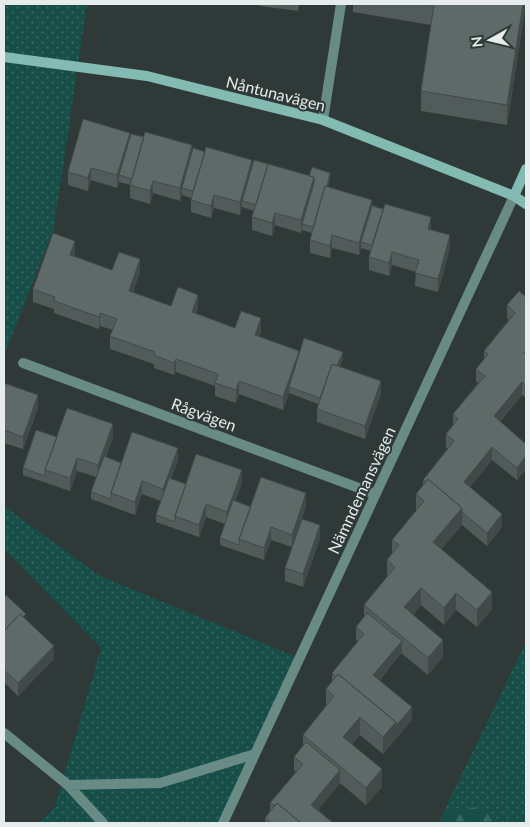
<svg xmlns="http://www.w3.org/2000/svg" width="530" height="827" viewBox="0 0 530 827" font-family="Lato,sans-serif">
	<style>
		.grass { fill: url(#grass-dots) }
		.forest { fill: url(#forest-firs) }
		.lines { fill: none; stroke-linecap: round; stroke-linejoin: round }
		.lane { stroke: #698b85; stroke-width: 10 }
		.street { stroke: #698b85; stroke-width: 10 }
		.secondary { stroke: #83bab1; stroke-width: 10 }
		.wall { fill: #515b59 }
		.shaded-wall { fill: #424a49 }
		.building { fill: #5e6a68; stroke: #424a49 }
		.labels { text-anchor: middle; dominant-baseline: central; stroke-width: 4; stroke-linejoin: round; paint-order: stroke }
		.street-label { font-size: 16px; fill: #e6eceb; stroke: #2f3a38 }
	</style>
	<defs>
		<pattern id="grass-dots" width="8" height="8" patternUnits="userSpaceOnUse" patternTransform="scale(1.25)"><rect width="8" height="8" fill="#174f48"/><path d="M2 2h.1M6 6h.1" fill="none" stroke="#396863" stroke-width="1.8" stroke-linecap="round"/></pattern>
		<pattern id="forest-firs" width="22" height="20" patternUnits="userSpaceOnUse" patternTransform="scale(1.25)"><rect width="22" height="20" fill="#174f48"/><path d="M5 1l3.5 6h-7zM16 11l3.5 6h-7z" fill="#396863"/></pattern>
	</defs>
	<rect width="100%" height="100%" fill="#2f3a38"/>
	<path class="grass" d="M4,4H87L54,228L4,356Z
		M4,506L100,576L299,658L223,823H39L55,807L101,648L4,549Z
		M526,642V823H495L484,807L445,809Z"/>
	<path class="forest" d="M484,807L495,823H439L445,809Z"/>
	<g class="lines">
		<path class="lane" d="M323,120L341,4"/>
		<path class="street" d="M23,363L375,494
			M4,733L68,785L103,823
			M68,785L160,783L255,754
			M223,823L514,196"/>
		<path class="secondary" d="M4,57L147,76L323,120L514,196L526,204
			M514,196L526,169"/>
	</g>
	<path class="wall" d="M260,4H299L298,11L260,6Z
		M353,4H526L507,125L421,111V91L431,25L353,12Z
		M130,138L252,166L330,180L328,187L431,229L450,248L438,292L415,286L416,272L392,265L389,276L369,270V257L371,251L361,248L359,255L332,248L330,258L310,253V240L312,233L302,230L301,233L275,225L272,236L252,230V217L254,211L242,207L240,215L214,208L211,218L191,212V198L182,195L180,201L153,193L150,204L130,198V185L119,182L117,188L91,180L88,191L68,185V172Z
		M75,253L74,256L112,270L140,272L133,292L171,306L198,307L196,314L235,328L261,331L259,337L299,354L343,358L340,367L381,394L365,439L317,422V409L318,404L289,393L283,410L239,394L236,403L215,396V386L176,372L174,375L154,368V364L110,349V336L113,330L100,326L99,329L54,313V309L33,302V289Z
		M526,297V398L522,395L500,422L526,444V469L517,480L492,460L470,487L502,527L487,546L462,525L441,549L492,609L477,627L456,610L444,625L421,605L413,615L443,657L428,675L401,653L380,680L412,720L383,754L360,735L352,744L382,787L366,805L340,783L318,810L333,823H265V818L270,811V803L296,772L294,770V757L303,746V735L326,707V689L332,682V673L358,641L356,640V627L364,617V605L387,577V560L392,553V540L416,512V494L423,486V480L448,449L446,447V434L453,426V414L478,383L476,381V369L484,360V351L509,320L507,318V305Z
		M4,383L38,408L23,449L4,443Z
		M57,437H113L106,457L121,463L178,460L171,479L186,484L242,483L235,501L251,507L306,506L292,547L271,540L264,560L220,545V538L225,524L206,517L199,537L156,522V515L161,501L142,494L135,515L91,499V492L96,477L77,471L70,491L23,475V468Z
		M320,538L303,587L285,581V568Z
		M4,598L26,619L54,659L18,696L4,682Z"/>
	<path class="shaded-wall" d="M523,4H526L507,125V105Z
		M130,133V145L119,175V182L117,188V175Z
		M192,145V158L182,188V195L180,201V188Z
		M252,160V172L242,201V207L240,215V202Z
		M91,168V180L88,191V178Z
		M330,173V180L315,234V227Z
		M314,177V190L302,224L301,233V220Z
		M153,181V193L150,204V191Z
		M214,195V208L211,218V206Z
		M372,200V212L361,242V248L359,255V243Z
		M275,213V225L272,236V223Z
		M431,217V230L428,229Z
		M332,235V248L330,258V246Z
		M450,235V248L438,292V279Z
		M75,241V253L70,267V255Z
		M392,252V265L389,276V263Z
		M140,259V272L129,304V291Z
		M198,295V307L192,325V312Z
		M100,313V326L99,329V317Z
		M261,318V331L255,348V335Z
		M299,351V364L289,387V393L283,410V397Z
		M343,352V358L335,378V371Z
		M176,359V372L174,375V363Z
		M239,381V394L236,403V390Z
		M381,381V394L365,439V426Z
		M522,382V395L494,429V416Z
		M38,395V408L23,449V437Z
		M113,424V437L98,478V465Z
		M492,447V460L464,495V482Z
		M178,448V460L163,502V489Z
		M526,456V469L517,480V468Z
		M77,458V471L70,491V478Z
		M242,470V483L227,524V512Z
		M142,481V494L135,515V502Z
		M306,493V506L292,547V535Z
		M206,504V517L199,537V525Z
		M462,508V525L433,559V542Z
		M502,514V527L487,546V533Z
		M320,525V538L303,587V574Z
		M271,527V540L264,560V548Z
		M421,588V605L404,625V607Z
		M492,592V609L477,627V610Z
		M456,593V610L444,625V608Z
		M443,640V657L428,675V658Z
		M402,641V653L373,687V675Z
		M54,646V659L18,696V683Z
		M412,707V720L383,754V737L396,722Z
		M360,717V735L343,755V737Z
		M382,769V787L366,805V788Z
		M340,770V783L311,818V805Z"/>
	<path class="building" d="M427,4H523L507,105L421,91L434,5Z
		M83,119L130,133L117,175L91,168L88,178L68,172Z
		M145,132L192,145L180,188L153,181L150,191L130,185Z
		M131,134L144,137L132,179L119,175Z
		M206,147L252,160L240,202L214,195L211,206L191,200Z
		M193,148L205,152L193,191L182,188Z
		M254,160L268,164L256,205L242,201Z
		M268,164L314,177L301,220L275,213L272,223L252,217Z
		M312,167L330,173L327,187L325,186L313,227L302,224L314,183V177L309,176Z
		M325,186L372,200L359,243L332,235L330,246L310,240Z
		M385,204L431,217L428,229L450,235L438,279L415,273L419,260L392,252L389,263L369,257Z
		M372,206L383,209L372,245L361,242Z
		M53,233L75,241L70,255L112,270L119,252L140,259L129,291L171,306L178,287L198,295L192,312L235,328L241,311L261,318L255,335L299,351L283,397L239,381L236,390L215,383L218,374L176,359L174,363L154,355L155,352L110,336L117,319L100,313L99,317L54,301L55,297L33,289Z
		M519,291L526,297V351L524,353L526,355V386L522,382L494,416L526,444V456L517,468L492,447L464,482L502,514L487,533L462,512V508L428,479L426,482L423,480L454,441L446,434L458,419L453,414L485,376L476,369L488,354L484,351L515,313L507,305Z
		M304,338L343,352L337,366L332,364L320,398L289,387Z
		M332,364L381,381L365,426L317,409Z
		M4,383L38,395L23,437L4,430Z
		M67,408L113,424L98,465L77,458L70,478L45,470Z
		M36,430L57,437L45,470V476L23,468Z
		M132,432L178,448L163,489L142,481L135,502L111,493Z
		M196,454L242,470L227,512L206,504L199,525L175,516Z
		M104,456L121,463L111,493V499L91,492Z
		M261,477L306,493L292,535L271,527L264,548L239,539Z
		M169,478L186,484L175,516V522L156,515Z
		M428,479L462,508L433,542L492,592L477,610L456,593L444,608L421,588L404,607L443,640L428,658L364,605L395,567L387,560L399,545L392,540L424,501L416,494Z
		M233,500L251,507L239,539V545L220,538Z
		M302,519L320,525L303,574L285,568Z
		M6,595L26,614L23,617L20,614L4,631V598Z
		M367,613L402,641L373,675L412,707L396,726V722L338,674L336,677L332,673L364,634L356,627Z
		M20,614L54,646L18,683L4,670V631Z
		M338,674L396,722L383,737L360,717L343,737L382,769L366,788L303,735L334,696L326,689Z
		M306,742L340,770L311,805L333,823H301L277,803L275,806L270,803L303,764L294,757Z
		M277,803L301,823H271L265,818Z"/>
	<g class="labels">
		<g class="street-label">
			<text transform="translate(276 93) rotate(14)">Nåntunavägen</text>
			<text transform="translate(204 414) rotate(20)">Rågvägen</text>
			<text transform="translate(361 490) rotate(-65)">Nämndemansvägen</text>
		</g>
	</g>
	<rect width="530" height="827" fill="none" stroke="#e6eceb" stroke-width="10"/>
	<g transform="translate(490 40) rotate(262)" stroke="#2f3a38" stroke-width="4" paint-order="stroke">
	<path d="M0-4L9 19L0 12L-9 19Z" fill="#e6eceb"/>
	<text y="-8" font-size="14" font-weight="bold" text-anchor="middle" fill="#e6eceb">N</text>
	</g>
</svg>
